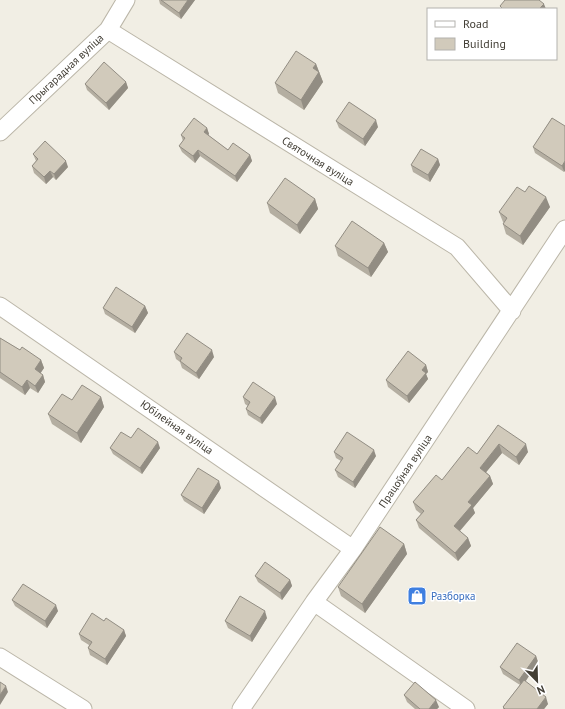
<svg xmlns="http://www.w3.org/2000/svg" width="565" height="709" viewBox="0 0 565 709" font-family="'PT Sans',sans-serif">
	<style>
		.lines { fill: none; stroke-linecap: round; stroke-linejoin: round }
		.minor-casing { stroke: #bbb6a8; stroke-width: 19 }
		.minor { stroke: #fff; stroke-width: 17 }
		.wall { fill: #b4aea1 }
		.shaded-wall { fill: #928d83 }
		.building { fill: #d1cabb; stroke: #928d83 }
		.labels { text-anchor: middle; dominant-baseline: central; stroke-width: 3; stroke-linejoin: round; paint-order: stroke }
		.street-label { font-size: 11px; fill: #423e35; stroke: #fff }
		.shop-label { font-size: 11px; fill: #366cbe; stroke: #fff; text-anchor: start }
	</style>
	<rect width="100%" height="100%" fill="#f1eee4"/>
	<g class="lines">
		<g class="minor-casing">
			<path id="minor" d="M108,30L457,247L512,311
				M0,132L108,30L126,0
				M0,306L353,549
				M314,602L466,709
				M0,657L83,709
				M241,709L314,602L353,549L565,229"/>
		</g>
		<use href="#minor" class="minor"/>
	</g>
	<path class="wall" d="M159,0H195L181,19L160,4Z
		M316,64L323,82L304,110L278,93L275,83Z
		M126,82L128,88L109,110L87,90L85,84Z
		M552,118L564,172L535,153L533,147Z
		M336,121L378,127L365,146L339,128Z
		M207,128L209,134L208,135L228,150L250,155L252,161L237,182L200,156L195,163L182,152L179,146L183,141L181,135Z
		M33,154L68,167L56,180L53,177L46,184L34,173L32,166L36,161Z
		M438,159L440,165L430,182L413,172L411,165Z
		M525,192L550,207L523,245L506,234L503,224L504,223L503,222L499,212Z
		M315,199L318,209L300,234L270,213L267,203Z
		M384,243L388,252L371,277L338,256L335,246Z
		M145,306L148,313L135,333L105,314L103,308Z
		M0,338L20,350L41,360L44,368L40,373L43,375L45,382L38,393L30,388L25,395L0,378Z
		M174,352L214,357L199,379L182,368L180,362L176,359Z
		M426,365L428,372L426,374L428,379L409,403L388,387L386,380Z
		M101,397L104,407L81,443L52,424L48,414L72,400Z
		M243,397L277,404L262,424L248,415L246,409L248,406L245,404Z
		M498,425L528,452L519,465L502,453L486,472L490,476L493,484L473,508L475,513L460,531L468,538L471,546L458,561L419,528L416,520L421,514L416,510L413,502L477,454Z
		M131,438L160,448L142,474L113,454L110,448Z
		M334,452L376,456L355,488L338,477L335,470L341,461L336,458Z
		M221,488L204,514L184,501L181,495Z
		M404,544L407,554L365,613L341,596L338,587Z
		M255,576L290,580L292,586L282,600L258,582Z
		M12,600L58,611L47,628L15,606Z
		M267,618L252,642L228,628L225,621Z
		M104,621L124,630L126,636L107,665L90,655L88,648L89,645L81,640L79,634Z
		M536,656L538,662L525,681L548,704L544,709H503V707L520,685L503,674L500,667Z
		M404,695L439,707L437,709H415L407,702Z"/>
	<path class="shaded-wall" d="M188,0H195L181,19L179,13Z
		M544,4L546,9H539Z
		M316,64L323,82L304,110L301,100L313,68Z
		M126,82L128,88L109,110L106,103Z
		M376,120L378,127L365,146L363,139Z
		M207,128L209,134L206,138L204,132Z
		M198,150L200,156L195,163L193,156Z
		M250,155L252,161L237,182L235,176Z
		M438,159L440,165L430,182L428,175Z
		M66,161L68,167L56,180L54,174Z
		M565,161V171L564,172L562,166Z
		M50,171L53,177L46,184L44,177Z
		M546,197L550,207L523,245L520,236Z
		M315,199L318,209L300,234L297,225Z
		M384,243L388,252L371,277L368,268Z
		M145,306L148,313L135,333L132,327Z
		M212,350L214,357L199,379L196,373Z
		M41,360L44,368L38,377L35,369Z
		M426,365L428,372L426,374L428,379L409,403L407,396L422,370Z
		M43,375L45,382L38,393L35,386Z
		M27,380L30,388L25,395L22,387Z
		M101,397L104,407L81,443L77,433Z
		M275,397L277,404L262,424L260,418Z
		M158,442L160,448L142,474L140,468Z
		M499,444L502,453L483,476L480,468Z
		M526,444L528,452L519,465L516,457Z
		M374,450L376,456L355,488L353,482Z
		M490,476L493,484L473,508L475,513L457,534L454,526L468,502Z
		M219,481L221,488L204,514L202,508Z
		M468,538L471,546L458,561L455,553Z
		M404,544L407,554L365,613L362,604Z
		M290,580L292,586L282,600L280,593Z
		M56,605L58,611L47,628L45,621Z
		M265,611L267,618L252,642L250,636Z
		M124,630L126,636L107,665L105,659Z
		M536,656L538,662L522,687L519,680Z
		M6,686L8,692L0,705V695Z
		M546,697L548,704L544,709H537Z
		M436,700L439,707L437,709H429Z"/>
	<path class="building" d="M161,0H188L179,13Z
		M505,0H539L544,4L539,9H503L500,6Z
		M296,51L316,64L313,68L319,72L301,100L275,83Z
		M104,62L126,82L106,103L85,84Z
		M349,102L376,120L363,139L336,121Z
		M194,118L207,128L204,132L228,150L233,143L250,155L235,176L198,150L193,156L179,146L185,138L181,135Z
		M552,118L565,126V161L562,166L533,147Z
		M45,141L66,161L54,174L50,171L44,177L32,166L38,159L33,154Z
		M421,149L438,159L428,175L411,165Z
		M285,178L315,199L297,225L267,203Z
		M529,186L546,197L520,236L503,224L507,218L499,212L517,187L525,192Z
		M352,221L384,243L368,268L335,246Z
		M116,287L145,306L132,327L103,308Z
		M187,333L212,350L196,373L180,361L182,358L174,352Z
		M0,338L20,350L22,347L41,360L35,369L43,375L35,386L27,380L22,387L0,372Z
		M408,351L426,365L422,370L426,373L407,396L386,380Z
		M253,382L275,397L260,418L246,409L250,402L243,397Z
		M82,385L101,397L77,433L48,414L62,394L72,400Z
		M498,425L526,444L516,457L499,444L480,468L490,476L468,502L472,505L454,526L468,538L455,553L416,520L424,511L413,502L436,475L442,480L468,447L477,454Z
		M138,428L158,442L140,468L110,448L121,432L131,438Z
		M347,432L374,450L353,482L335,470L343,458L334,452Z
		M198,468L219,481L202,508L181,495Z
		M380,527L404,544L362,604L338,587Z
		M265,562L290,580L280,593L255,576Z
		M23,584L56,605L45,621L12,600Z
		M240,596L265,611L250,636L225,621Z
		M92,613L104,621L106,618L124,630L105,659L88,648L92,642L79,634Z
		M517,643L536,656L519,680L500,667Z
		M524,680L546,697L537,709H505L503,707Z
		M0,682L6,686L0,695Z
		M415,682L436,700L429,709H420L404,695Z"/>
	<defs>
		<g id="shop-square" transform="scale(1)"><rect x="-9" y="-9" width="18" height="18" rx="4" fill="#3f7fe0" stroke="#fff"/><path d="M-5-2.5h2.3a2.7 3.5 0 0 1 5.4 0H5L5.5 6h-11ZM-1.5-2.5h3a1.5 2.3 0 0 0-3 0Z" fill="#fff"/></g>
	</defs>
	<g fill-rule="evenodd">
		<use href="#shop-square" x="417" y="596"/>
	</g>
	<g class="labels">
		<g class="street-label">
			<text transform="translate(66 69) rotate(-43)">Прыгарадная вуліца</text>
			<text transform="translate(318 161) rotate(32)">Святочная вуліца</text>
			<text transform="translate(177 427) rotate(35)">Юбілейная вуліца</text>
			<text transform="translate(405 471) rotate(-56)">Працоўная вуліца</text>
		</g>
		<g class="shop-label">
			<text x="431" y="596">Разборка</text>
		</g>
	</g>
	<rect x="427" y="8" width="130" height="52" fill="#ffffff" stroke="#b3b2ae"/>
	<rect x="435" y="21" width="20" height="6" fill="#ffffff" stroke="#b3b2ae"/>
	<text x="463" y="28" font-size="12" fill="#423e35">Road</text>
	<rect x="435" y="38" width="20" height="12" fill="#d1cabb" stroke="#b3b2ae"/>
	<text x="463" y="48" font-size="12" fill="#423e35">Building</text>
	<g transform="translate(537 681) rotate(157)" stroke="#ffffff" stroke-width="3" paint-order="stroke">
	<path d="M0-3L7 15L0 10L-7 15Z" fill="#423e35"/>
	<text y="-6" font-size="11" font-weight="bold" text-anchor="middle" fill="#423e35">N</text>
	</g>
</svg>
